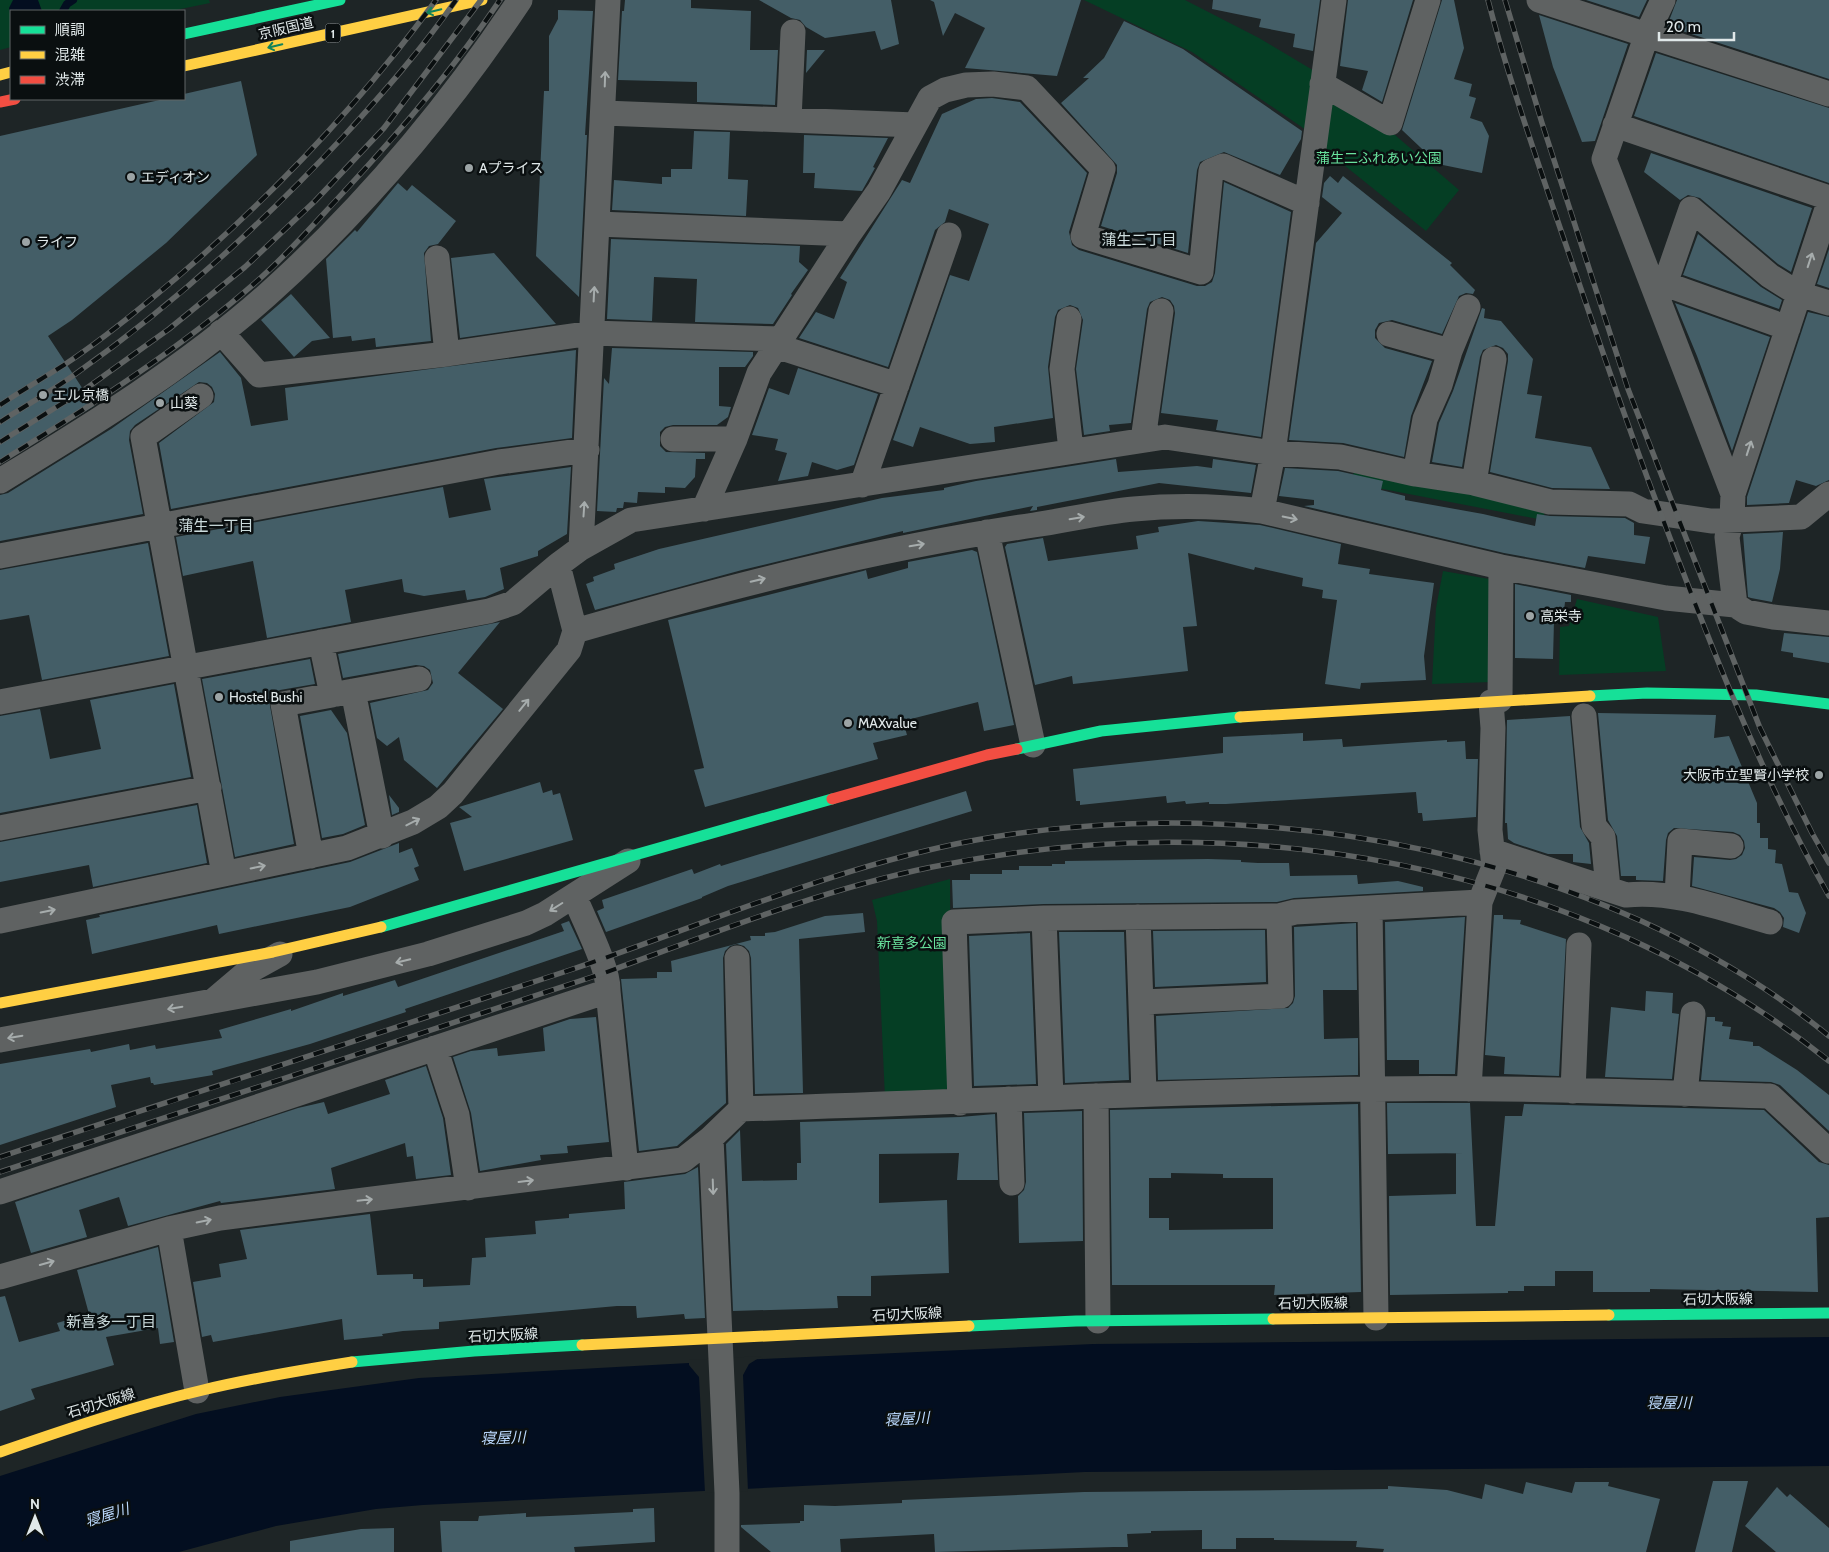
<svg xmlns="http://www.w3.org/2000/svg" width="1829" height="1552" viewBox="0 0 1829 1552" font-family="Cabin,'Noto Sans JP',sans-serif">
	<style>
		.green { fill: #053e24 }
		.water { fill: #030e20 }
		.pier { fill: #1e2526 }
		.lines { fill: none; stroke-linecap: round; stroke-linejoin: round }
		.stream { stroke: #030e20; stroke-width: 8 }
		.building { fill: #445e67; fill-rule: evenodd }
		.street { stroke: #5f6262; stroke-width: 25 }
		.fast { stroke: #16e098; stroke-width: 11 }
		.slow { stroke: #ffcf43; stroke-width: 11 }
		.jam { stroke: #f24e42; stroke-width: 11 }
		.rail-casing { stroke: #5f6363; stroke-width: 5.5 }
		.rail { stroke: #0a0f10; stroke-width: 4; stroke-dasharray: 11; stroke-linecap: butt }
		.oneway { stroke: #11825b }
		.oneway2 { stroke: #a6acac }
		.poi-dot { fill: #9ca4a5; stroke: #0a0f10; stroke-width: 2 }
		.labels { text-anchor: middle; dominant-baseline: central; stroke-width: 5; stroke-linejoin: round; paint-order: stroke }
		.shield { fill: #0a0f10; stroke: #a0a7a8; stroke-width: 1 }
		.shield-label { font-size: 12px; font-weight: bold; fill: #e0e8e9 }
		.street-label { font-size: 14px; fill: #e0e8e9; stroke: #0a0f10 }
		.park-label { font-size: 14px; fill: #68e29d; stroke: #0a0f10 }
		.poi-label { font-size: 14px; fill: #e0e8e9; stroke: #0a0f10; text-anchor: start }
		.neighbourhood-label { font-size: 15px; fill: #ccdcdd; stroke: #0a0f10 }
		.water-label { font-size: 15px; font-style: italic; fill: #bbd9fd; stroke: #0a0f10 }
	</style>
	<rect width="100%" height="100%" fill="#1e2526"/>
	<path class="green" d="M0,0H209L210,3L171,11H11V47L0,50Z
		M1084,0H1185L1259,38L1316,72L1309,132L1192,52Z
		M1334,101L1395,135L1459,190L1426,231L1324,149L1325,105Z
		M1354,471L1546,506L1543,520L1352,483Z
		M1443,571L1495,580L1492,682L1432,684L1436,608Z
		M1577,599L1658,617L1666,671L1559,675L1560,627L1569,626Z
		M950,879L951,1084L942,1094L885,1098L877,921L872,900Z"/>
	<path class="water" d="M13,0H38L42,11H11V19L9,8Z
		M1829,1337V1466L1085,1472L423,1505L376,1509L276,1526L179,1552H0V1476L196,1414L280,1397L419,1378L761,1359L1093,1344Z"/>
	<path class="pier" d="M762,1356L749,1364L743,1375L748,1491L705,1493L699,1377L689,1365V1360Z"/>
	<g class="lines">
		<path class="stream" d="M63,11L67,4L73,0"/>
	</g>
	<path class="building" d="M625,0H691V8L751,11L750,50H778L775,105L697,102V82L618,80L622,11H624Z
		M759,0H891L899,44L881,50L875,31L825,38L806,27L800,20L791,18Z
		M930,0H1081L1057,76L965,68L985,28L955,13L943,36L934,2Z
		M1213,0H1320L1313,51L1293,47L1295,34L1259,27L1261,19L1212,9Z
		M1348,0H1413L1382,102L1362,90L1368,71L1340,66Z
		M1442,0H1454L1464,48L1454,79L1472,84L1469,96L1476,98L1470,118L1482,122L1489,136L1482,173L1438,164L1402,130Z
		M1586,0H1647L1639,17Z
		M1677,0H1829V79L1667,26Z
		M558,10L593,11L585,135H587L579,297L536,256L544,91H549V36L558,19Z
		M1539,15L1628,44L1595,141L1582,142L1553,67Z
		M1124,21L1183,49L1302,131L1301,139L1280,175L1224,152L1200,162L1197,170L1188,253L1101,226L1117,173V165L1061,103L1089,78H1083L1104,58Z
		M807,50H825L806,73Z
		M1656,53L1829,108V183L1634,116Z
		M241,81L257,155L166,243L72,320L48,336L94,406L0,464V136L164,99H184V94Z
		M992,98L1020,102L1087,173L1069,232L1072,245L1079,250L1197,286H1205L1212,282L1215,273L1224,182L1291,212L1261,437L1216,430L1218,420L1161,413L1175,313L1174,306L1170,300L1162,297L1150,302L1147,309L1131,423L1109,425L1110,431L1084,435L1076,369L1083,320L1078,308L1070,305L1058,310L1055,317L1048,367L1053,418L994,427L995,442L970,444L920,427L913,447L893,440L950,275L969,281L989,224L949,209L945,222L935,230L888,367L799,338L816,312L834,319L847,282L840,278L902,180L910,183L942,114L976,99Z
		M694,131L730,132L728,179L748,180L746,216L612,210L614,180L662,184V177H671V169H692Z
		M804,135L888,138L873,167L875,168L862,191L814,188L815,173H803Z
		M1651,153L1812,208L1791,272L1778,264L1700,198L1688,195L1680,200L1644,172Z
		M1330,176L1338,183L1343,176L1452,263L1450,265L1475,290L1473,294L1466,293L1459,296L1442,334L1392,320L1379,323L1375,330V338L1385,348L1432,361L1411,416L1404,457L1343,443L1289,440L1316,243L1342,213L1322,197L1324,183Z
		M398,183L407,191L412,185L456,221L438,244L429,246L424,253L431,341L376,347L375,338L352,341L351,336L333,338L326,259L355,230L357,232Z
		M1698,234L1761,287L1782,300L1779,309L1683,275Z
		M611,239L800,246L799,262L808,270L791,294L792,295L773,324L695,322L697,279L654,277L652,321L607,319Z
		M1829,249V288L1817,284Z
		M494,253L556,324L460,338L451,258Z
		M291,294L330,338L312,341L294,357L261,320Z
		M1675,303L1770,337L1732,451L1697,356Z
		M1482,308L1485,309L1484,318L1501,321L1533,359L1527,394L1542,396L1535,438L1591,447L1610,489L1552,488L1490,472L1508,361V354L1503,348L1496,345L1483,350L1480,357L1462,467L1432,462L1439,423L1453,391Z
		M1808,312L1829,317V480L1816,486L1796,480L1789,503L1747,505V497Z
		M612,348L753,352V356L745,367H719V406L731,407L728,417L717,425H673L665,427L660,432V446L666,452L705,453V459H696L695,477L685,488L665,487V493L638,492L637,503L624,502L623,508H617L616,512L597,511L604,378L609,384Z
		M576,350L572,438L496,448L171,509L159,443L214,402L215,394L212,387L207,383L199,382L135,425L130,431L129,440L143,514L0,541V495L8,493L111,429L220,352L241,378L251,426L288,420L285,388Z
		M798,368L878,394L854,465L837,470L812,462L808,476L778,481L787,453L775,450L778,439L752,435L769,388L789,395Z
		M1116,459L1118,472L1197,466L1212,468L1213,459L1256,465L1251,493L1159,483L1037,507V510L1030,511L1033,506L903,533V531L742,570L595,610L586,584L594,581L593,577L615,569L614,564L659,549L882,498L944,490V488L976,481Z
		M571,467L567,534L538,551V556L500,568L504,589L485,597L467,600L465,590L424,596L404,592L402,579L345,590L351,622L267,638L253,561L183,576L176,537L443,487L449,518L491,510L484,479Z
		M1285,468L1338,471L1383,481L1381,490L1405,496V500L1483,514L1535,526L1537,514L1550,516L1625,518L1634,523V535L1650,537L1645,564L1588,556L1585,568L1504,553L1304,506L1314,505V500L1279,496Z
		M1198,521L1260,525L1341,544L1338,564L1370,569L1369,574L1434,583L1424,656L1426,680L1361,683L1360,689L1325,684L1337,600L1322,598L1323,590L1302,586L1303,578L1255,567L1254,570L1188,553L1197,626L1183,627L1188,671L1073,684L1072,676L1035,685L1005,547L1007,544L1043,538L1048,561L1138,549L1136,536L1159,532L1158,527Z
		M1783,532L1780,569L1772,602L1751,598L1748,597L1743,534Z
		M148,543L169,656L42,680L29,615L0,620V570Z
		M972,550L977,552L1014,725L984,731L978,702L903,721L907,735L873,743L878,759L705,807L694,770L704,768L668,620L863,571L866,570L868,579L908,568V562Z
		M1515,584L1571,595V602H1565L1563,620L1554,621L1553,659L1515,658Z
		M500,622L458,673L503,709L437,788L404,760L399,737L387,746L377,738L370,703L428,690L433,683L430,670L424,666L416,665L343,678L338,654Z
		M1784,633L1829,637V663L1793,657V653L1781,651Z
		M310,659L315,684L280,690L273,693L269,700L294,844L235,857L202,679Z
		M174,684L191,777L0,813V716L40,709L50,759L101,749L90,700Z
		M331,710L347,733L365,825L343,834L322,838L300,716Z
		M1598,713L1716,715L1714,738L1729,736L1757,803V823H1760V838H1768V849L1776,850L1775,863L1782,864L1789,892L1798,893L1806,913L1799,933L1783,927L1784,918L1780,912L1774,908L1692,886L1694,857L1730,860L1736,859L1742,855L1745,848L1744,841L1740,835L1733,832L1674,828L1668,833L1666,840L1663,881L1636,880V876H1621L1617,836L1608,820Z
		M1570,716L1580,827L1589,843L1591,864L1573,862V854H1548L1514,843L1508,839L1507,823H1505L1507,720Z
		M1303,733V741L1342,739L1343,747L1447,740V742L1465,741L1466,759H1478L1476,817L1423,821L1422,813H1418L1416,792L1226,804H1209V802L1186,804L1185,801L1167,803L1166,796L1080,805V801H1076L1073,769L1223,753V737Z
		M540,782L543,793L552,790L553,795L560,793L573,840L464,871L450,823L472,817L459,807Z
		M966,791L972,811L728,886L702,897V898L606,932L597,911L604,908L602,900L692,869L694,874L720,864L721,866Z
		M389,795L399,808V812L392,815Z
		M197,805L207,863L93,887L89,865L0,882V842Z
		M399,843V853L412,848L419,866L414,868L419,880L350,907L219,934L217,925L92,954L86,920L100,917L99,915L350,862Z
		M1208,859L1241,860V862L1258,863H1289L1290,876L1357,875L1358,884L1398,881L1423,887V891L1294,898L1277,902L1044,904L953,908L952,880H970V874H1002V870H1019V866H1052V864H1065V861Z
		M863,913L865,932L799,939L803,1093L755,1094L751,958L749,951L744,946L737,944L730,946L725,951L723,958L726,1103L677,1146L639,1151L621,979L657,978V972H672L671,961L751,940L750,936H765V933L775,932L825,916Z
		M1494,915H1503V919L1521,920L1520,924L1566,939L1559,1076L1504,1074L1505,1057L1485,1055Z
		M1465,917L1455,1074H1419V1060H1387L1385,922Z
		M569,921L582,949L405,1009L406,1012L310,1044L212,1071L213,1075L154,1085L153,1083H151L150,1077L111,1085L116,1107L0,1145V1064L90,1049L91,1052L129,1044L130,1050L155,1045L156,1049L222,1038L219,1030L291,1009V1011L343,993V996L395,980L398,987L564,931L561,924Z
		M1356,923L1357,990H1323L1324,1039L1358,1038V1075L1158,1080L1156,1016L1288,1008L1293,1003L1295,996L1294,927Z
		M1265,930L1266,982L1155,987L1153,931Z
		M1059,932H1124L1129,1080L1065,1083Z
		M1030,933L1036,1084L974,1086L969,936Z
		M1646,991L1673,993L1672,1013L1679,1014L1672,1079L1605,1077L1611,1007L1645,1011Z
		M596,1017L609,1142L567,1146L568,1153L540,1155L541,1160L480,1171L471,1113L453,1057L471,1051L497,1048L498,1056L545,1051L543,1028L570,1019Z
		M1707,1017H1715V1021L1723,1022L1722,1026L1731,1027L1729,1039L1753,1042V1046H1759L1797,1070L1829,1095V1131L1780,1085L1771,1082L1701,1080Z
		M426,1066L443,1118L451,1175L416,1179L413,1156L407,1157L405,1143L331,1168L335,1189L221,1203L220,1201L128,1226L119,1197L79,1210L87,1237L31,1253L15,1202L298,1108L324,1102L328,1114L390,1094L385,1080Z
		M1387,1103H1470L1476,1226H1495L1505,1116H1522L1524,1104L1764,1110L1819,1162L1829,1165V1217L1816,1218L1818,1292L1650,1289V1292H1593V1271H1555V1286H1524V1291H1508V1293L1390,1295L1389,1196L1456,1194V1153H1465L1388,1154Z
		M1358,1104L1361,1292L1274,1295L1275,1285H1112L1110,1110ZM1171,1173L1223,1174V1178H1273V1229L1169,1230V1218H1149V1178H1171Z
		M1082,1111L1083,1241L1019,1243L1018,1196L1024,1190L1026,1182L1024,1113Z
		M995,1114L998,1180H957L959,1153L879,1154V1203L947,1200L949,1273L871,1276V1296H837L838,1308L733,1311L726,1144L740,1130L742,1181L797,1180V1163H801L800,1122L960,1117Z
		M698,1167L705,1318L685,1319L684,1314L637,1318L636,1306H617L439,1322V1329L403,1331L382,1334L383,1336L344,1340L342,1319L213,1342L211,1335L202,1337L193,1282L221,1277L219,1264L247,1259L240,1230L370,1214L377,1275L413,1274V1279H423V1287L470,1285L472,1258L486,1257L485,1238L536,1234L535,1221L569,1218V1214L625,1209L624,1182L685,1174Z
		M158,1247L174,1342L160,1344L158,1328L106,1337L114,1365L31,1389L35,1399L0,1411V1297L5,1296L19,1342L60,1331L57,1323L89,1314L77,1270Z
		M1713,1481H1748L1732,1552H1695Z
		M1526,1482L1572,1493L1575,1482H1609L1608,1486L1660,1499L1646,1552H1383L1384,1549L1356,1547L1357,1541L1274,1540V1538H1236V1549H1202V1530L1151,1531V1533L1127,1534L1128,1547H1114L935,1552L934,1534L840,1539L841,1552H771L741,1527V1525L800,1523V1521H804V1505L835,1506L902,1503V1500L1084,1492L1388,1489V1486L1447,1490L1482,1499L1485,1484L1523,1494Z
		M1777,1487L1787,1497L1790,1494L1829,1528V1552H1776L1745,1526Z
		M654,1508L655,1542L574,1547L575,1552H442L440,1521H478L479,1516L526,1513V1517L573,1515L633,1512V1509Z
		M394,1528V1552H290V1541L361,1529Z"/>
	<g class="lines">
		<path class="street" d="M1539,0L1829,94
			M1663,0L1647,34L1604,159L1733,494L1732,519L1727,537L1735,605
			M1322,84L1390,123L1428,0
			M604,113L915,125
			M789,120L793,32
			M1615,125L1829,198
			M597,224L849,234
			M437,258L447,354
			M1665,284L1691,209L1770,276L1799,294L1829,303
			M1653,286L1665,284L1788,328
			M1069,319L1062,369L1071,450
			M221,332L259,375L447,354L592,333L781,339
			M1389,334L1450,351
			M776,346L897,385
			M201,396L143,437L224,874
			M673,439H735
			M1143,440L1161,311
			M1415,474L1425,419L1440,385L1450,351L1468,307
			M0,481C92,425 186,367 267,295C364,208 448,108 520,0
			M1474,483L1494,359
			M862,485L949,235
			M1733,494L1829,203
			M704,509L735,439L759,373L849,234L879,191L930,98L945,90L966,85L993,84L1027,88L1103,169L1083,236L1201,272L1211,171L1223,166L1307,203
			M1262,511L1273,453L1334,0
			M987,532L1033,745
			M581,548L631,520L1165,437L1273,453L1340,457L1415,474L1474,483L1550,502L1629,504L1643,511L1711,521L1801,517L1829,494
			M0,556L499,462L587,450
			M575,631L558,565L581,548L608,0
			M353,691L382,836
			M337,694L419,679
			M1500,700L1501,567
			M0,702L489,611L513,603L558,565
			M1584,716L1594,826L1603,837L1608,888
			M0,828L209,788
			M1492,851L1626,895C1675,890 1723,909 1770,922
			M311,856L283,704L332,695L321,642
			M1677,896L1680,841L1731,846
			M579,907C588,928 609,970 608,991
			M1370,908L1376,1318
			M1138,917L1144,1093
			M1044,918L1051,1097
			M0,921L347,848L413,822L438,807L453,793L569,650L575,631C726,587 878,548 1034,525C1067,520 1101,512 1134,509C1177,505 1219,506 1262,511L1501,567L1666,598L1735,605L1746,612L1773,617L1829,623
			M737,958L741,1109
			M213,1001L246,973L280,954
			M1142,1002L1281,996L1279,916
			M0,1040L317,982L428,954L526,923L545,914L628,861
			M435,1048L457,1115L468,1188
			M1469,1089L1480,902L1494,867L1490,830L1493,728L1491,702
			M1573,1091L1579,945
			M1685,1094L1693,1014
			M1096,1096L1098,1321
			M1009,1099L1012,1183
			M960,1103L954,922L1044,918L1279,916L1295,912L1480,902
			M711,1138L727,1493V1552
			M0,1192L608,991L626,1168
			M169,1229L197,1391
			M0,1277L169,1229L220,1218L683,1160L711,1138L741,1109C951,1103 1161,1091 1372,1089C1504,1087 1637,1092 1770,1096L1829,1151"/>
		<path class="fast" d="M184,34L340,0
			M1590,696L1647,693L1756,695L1829,704
			M1017,749L1101,731L1240,717
			M381,927L832,799
			M1609,1315L1829,1313
			M969,1326L1076,1321L1273,1319
			M352,1362L474,1351L582,1345"/>
		<path class="slow" d="M184,66L482,0
			M0,75L11,72
			M1240,717L1590,696
			M0,1003L273,952L381,927
			M1273,1319L1609,1315
			M582,1345L969,1326
			M0,1452C67,1429 134,1406 203,1390C252,1378 302,1370 352,1362"/>
		<path class="jam" d="M0,102L15,99
			M832,799L987,755L1017,749"/>
		<g class="rail-casing">
			<path id="rail" d="M1488,0C1507,73 1532,145 1556,216C1587,306 1617,396 1650,485C1703,626 1755,765 1829,896
				M1505,0L1542,123L1628,389L1760,728L1812,833L1829,863
				M0,405C21,391 43,378 64,365C105,338 144,305 181,274C276,192 362,101 436,0
				M0,422C25,406 50,392 74,375C172,306 261,225 343,137C383,93 422,49 456,0
				M0,442L84,390L169,329L245,267L315,201L384,128L481,0
				M0,462C89,407 177,351 256,282C286,256 313,225 340,196C398,134 453,70 500,0
				M0,1157C190,1096 380,1032 570,970C704,925 836,866 976,840C1259,789 1603,852 1829,1036
				M0,1172L604,973C711,934 820,890 932,867C1240,803 1580,862 1829,1061"/>
		</g>
		<use href="#rail" class="rail"/>
	</g>
	<defs><path id="oneway-shaft" d="M-6 0H5M1.5-3L5.5 0L1.5 3" fill="none" stroke-width="1.6" stroke-linecap="round" stroke-linejoin="round" transform="scale(1.25)"/></defs>
	<g class="oneway">
		<use href="#oneway-shaft" transform="translate(434 11) rotate(167)"/>
		<use href="#oneway-shaft" transform="translate(275 46) rotate(167)"/>
	</g>
	<g class="oneway2">
		<use href="#oneway-shaft" transform="translate(605 79) rotate(-88)"/>
		<use href="#oneway-shaft" transform="translate(1810 260) rotate(-72)"/>
		<use href="#oneway-shaft" transform="translate(594 294) rotate(-87)"/>
		<use href="#oneway-shaft" transform="translate(1749 448) rotate(-72)"/>
		<use href="#oneway-shaft" transform="translate(584 509) rotate(-86)"/>
		<use href="#oneway-shaft" transform="translate(1077 518) rotate(-9)"/>
		<use href="#oneway-shaft" transform="translate(1290 518) rotate(12)"/>
		<use href="#oneway-shaft" transform="translate(917 545) rotate(-10)"/>
		<use href="#oneway-shaft" transform="translate(758 580) rotate(-13)"/>
		<use href="#oneway-shaft" transform="translate(524 705) rotate(-51)"/>
		<use href="#oneway-shaft" transform="translate(413 822) rotate(-27)"/>
		<use href="#oneway-shaft" transform="translate(258 867) rotate(-11)"/>
		<use href="#oneway-shaft" transform="translate(556 907) rotate(148)"/>
		<use href="#oneway-shaft" transform="translate(48 911) rotate(-12)"/>
		<use href="#oneway-shaft" transform="translate(403 961) rotate(166)"/>
		<use href="#oneway-shaft" transform="translate(175 1008) rotate(170)"/>
		<use href="#oneway-shaft" transform="translate(15 1037) rotate(170)"/>
		<use href="#oneway-shaft" transform="translate(526 1181) rotate(-7)"/>
		<use href="#oneway-shaft" transform="translate(713 1187) rotate(88)"/>
		<use href="#oneway-shaft" transform="translate(365 1200) rotate(-6)"/>
		<use href="#oneway-shaft" transform="translate(204 1221) rotate(-12)"/>
		<use href="#oneway-shaft" transform="translate(47 1263) rotate(-16)"/>
	</g>
	<g class="poi-dot">
		<circle cx="469" cy="168" r="5"/>
		<circle cx="131" cy="177" r="5"/>
		<circle cx="26" cy="242" r="5"/>
		<circle cx="43" cy="395" r="5"/>
		<circle cx="160" cy="403" r="5"/>
		<circle cx="1530" cy="616" r="5"/>
		<circle cx="219" cy="697" r="5"/>
		<circle cx="848" cy="723" r="5"/>
		<circle cx="1819" cy="775" r="5"/>
	</g>
	<g class="labels">
		<rect class="shield" x="325.5" y="23.5" width="15" height="19" rx="4"/>
		<g class="shield-label">
			<text x="333" y="33">1</text>
		</g>
		<g class="street-label">
			<text transform="translate(286 28) rotate(-13)">京阪国道</text>
			<text transform="translate(1718 1299) rotate(-1)">石切大阪線</text>
			<text transform="translate(1313 1303) rotate(-1)">石切大阪線</text>
			<text transform="translate(907 1314) rotate(-3)">石切大阪線</text>
			<text transform="translate(503 1335) rotate(-3)">石切大阪線</text>
			<text transform="translate(101 1403) rotate(-17)">石切大阪線</text>
		</g>
		<g class="park-label">
			<text x="1379" y="158">蒲生二ふれあい公園</text>
			<text x="912" y="943">新喜多公園</text>
		</g>
		<g class="poi-label">
			<text x="479" y="168">Aプライス</text>
			<text x="141" y="177">エディオン</text>
			<text x="36" y="242">ライフ</text>
			<text x="53" y="395">エル京橋</text>
			<text x="170" y="403">山葵</text>
			<text x="1540" y="616">高栄寺</text>
			<text x="229" y="697">Hostel Bushi</text>
			<text x="858" y="723">MAXvalue</text>
			<text x="1809" y="775" text-anchor="end">大阪市立聖賢小学校</text>
		</g>
		<g class="neighbourhood-label">
			<text x="1139" y="240">蒲生二丁目</text>
			<text x="216" y="526">蒲生一丁目</text>
			<text x="111" y="1322">新喜多一丁目</text>
		</g>
		<g class="water-label">
			<text x="1669" y="1403">寝屋川</text>
			<text transform="translate(907 1419) rotate(-3)">寝屋川</text>
			<text transform="translate(503 1438) rotate(-2)">寝屋川</text>
			<text transform="translate(107 1515) rotate(-17)">寝屋川</text>
		</g>
	</g>
	<rect x="10" y="10" width="175" height="90" fill="#0a0f10" stroke="#606667"/>
	<rect x="20" y="26" width="25" height="8" fill="#16e098" stroke="#606667"/>
	<text x="55" y="35" font-size="15" fill="#e0e8e9">順調</text>
	<rect x="20" y="51" width="25" height="8" fill="#ffcf43" stroke="#606667"/>
	<text x="55" y="60" font-size="15" fill="#e0e8e9">混雑</text>
	<rect x="20" y="76" width="25" height="8" fill="#f24e42" stroke="#606667"/>
	<text x="55" y="85" font-size="15" fill="#e0e8e9">渋滞</text>
	<g transform="translate(35 1517)" stroke="#0a0f10" stroke-width="4" paint-order="stroke">
	<path d="M0-4L9 19L0 12L-9 19Z" fill="#e0e8e9"/>
	<text y="-8" font-size="14" font-weight="bold" text-anchor="middle" fill="#e0e8e9">N</text>
	</g>
	<path d="M1659 32v8h75v-8" fill="none" stroke="#e0e8e9" stroke-width="2.5"/>
	<text x="1666" y="32" font-size="15" fill="#e0e8e9" stroke="#0a0f10" stroke-width="4" paint-order="stroke">20 m</text>
</svg>
